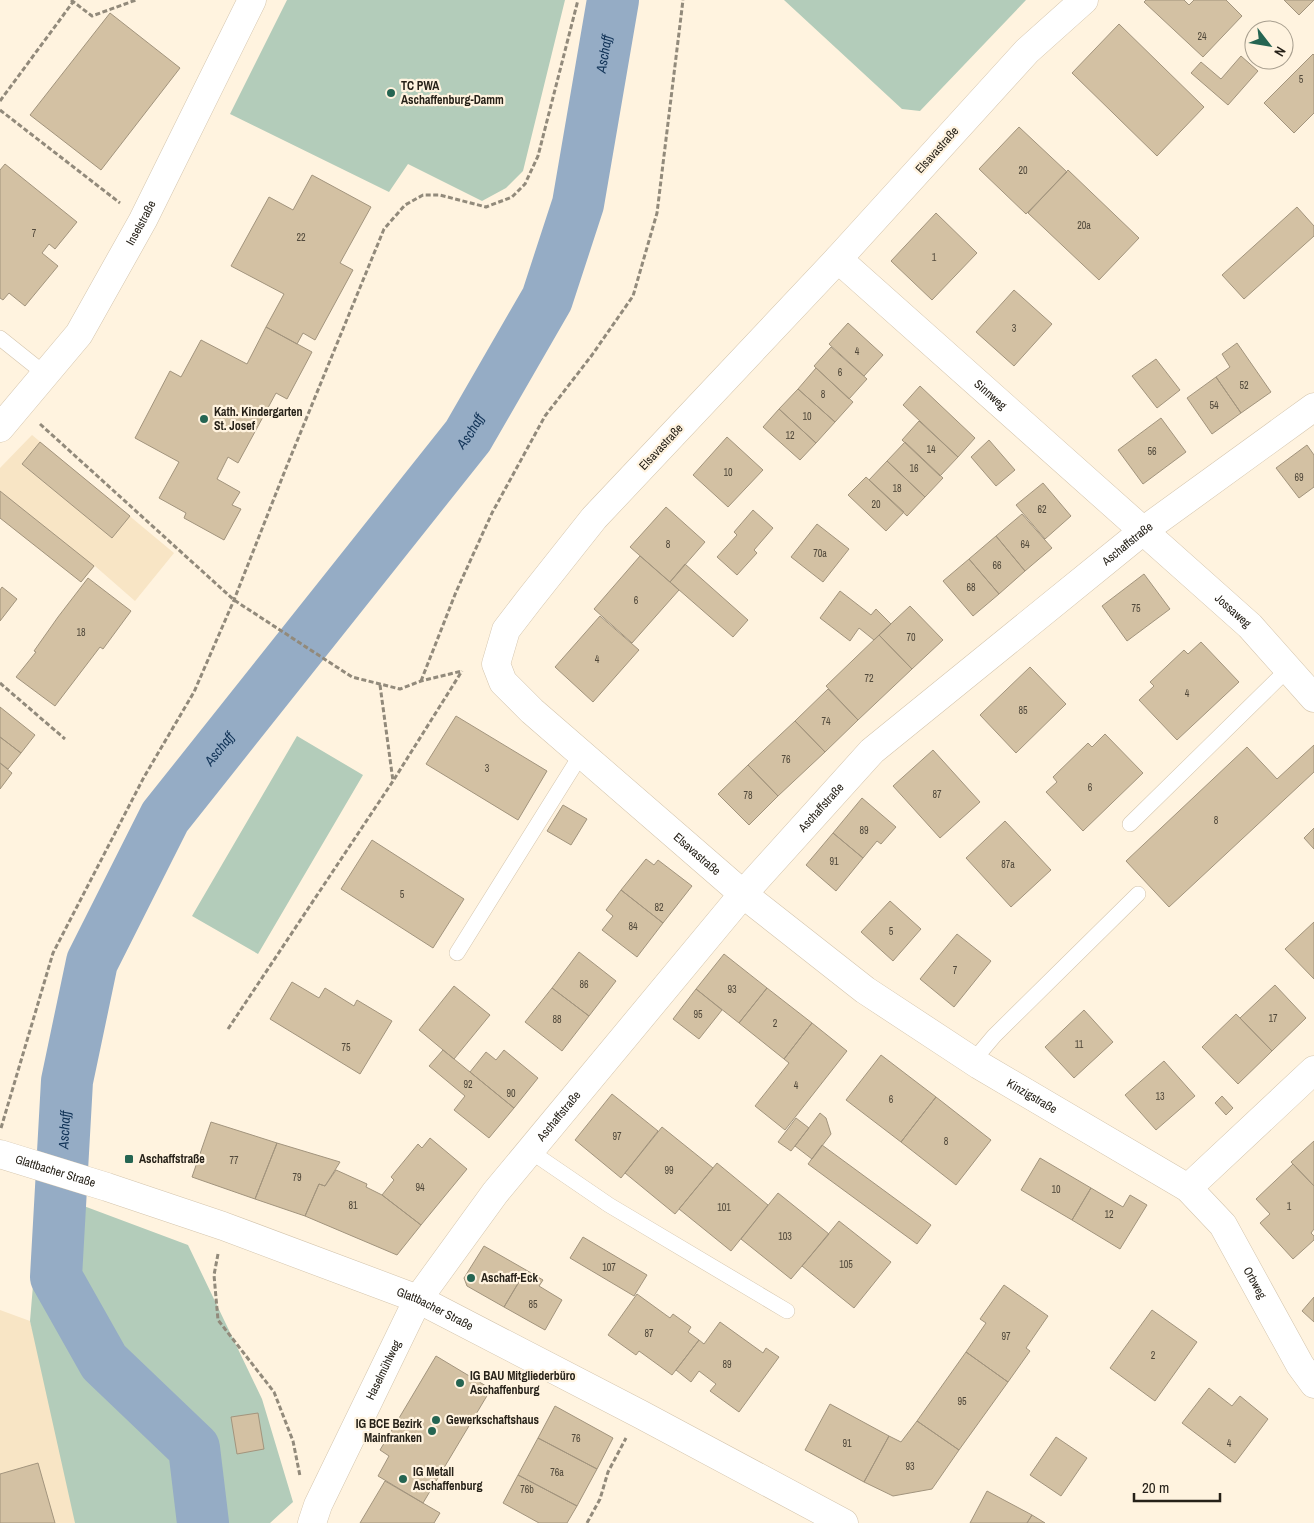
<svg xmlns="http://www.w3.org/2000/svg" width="1314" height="1523" viewBox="0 0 1314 1523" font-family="'Archivo Narrow',sans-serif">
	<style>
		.built { fill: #f8e5c5 }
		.green { fill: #b3ccba }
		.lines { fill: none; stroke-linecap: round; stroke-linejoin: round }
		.river { stroke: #95acc5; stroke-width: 52 }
		.building { fill: #d3c1a3; stroke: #a2947d }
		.service-casing { stroke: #d4c5ad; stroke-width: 16 }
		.minor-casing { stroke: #d4c5ad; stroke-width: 29 }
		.tertiary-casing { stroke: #d4c5ad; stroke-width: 29 }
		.path { stroke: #928a7b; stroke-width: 3; stroke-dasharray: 5 2.5; stroke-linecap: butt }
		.service { stroke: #fff; stroke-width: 15 }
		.minor { stroke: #fff; stroke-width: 28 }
		.tertiary { stroke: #fff; stroke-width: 28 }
		.poi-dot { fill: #256552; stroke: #fff3df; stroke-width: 2 }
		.labels { text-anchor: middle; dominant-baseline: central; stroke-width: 4.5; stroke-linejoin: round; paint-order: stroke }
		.number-label { font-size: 10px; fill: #51493b }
		.poi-label { font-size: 12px; font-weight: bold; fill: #262118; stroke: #fff3df; text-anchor: start }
		.street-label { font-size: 12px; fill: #262118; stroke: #fff3df }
		.water-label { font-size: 14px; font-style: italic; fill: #113357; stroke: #fff3df }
	</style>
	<rect width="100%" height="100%" fill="#fff3df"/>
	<path class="built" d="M32,435L174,553L135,601L95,566L81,582L0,518V468Z
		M0,1310L30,1321L83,1523H0Z"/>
	<path class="green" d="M287,0H565L523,171L506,188L482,201L408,164L389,192L230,114Z
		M784,0H1026L920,111L902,109Z
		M297,736L363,775L258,954L192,916Z
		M41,1190L188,1245L262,1399L293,1502L270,1523H75L30,1321Z"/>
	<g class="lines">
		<path class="river" id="s1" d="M203,1523L194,1448L104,1362L56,1277L67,1081L92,962L165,817L468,436L547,299L578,204L613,0"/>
	</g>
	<path class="building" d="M1146,0H1184L1189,5L1194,0H1226L1242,16L1203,57L1144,2Z
		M1284,0H1314L1299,15Z
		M110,13L180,68L101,170L30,115Z
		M1119,24L1204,107L1157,156L1072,73Z
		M1313,54L1314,55V113L1294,133L1264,103Z
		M1241,56L1258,71L1228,105L1191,73L1201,62L1221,79Z
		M1019,127L1067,172L1026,214L979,169Z
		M5,164L77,222L55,249L49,244L42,253L58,266L25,306L9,293L3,300L0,298V170Z
		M1068,170L1139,238L1099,280L1028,213Z
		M312,175L371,207L340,263L353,270L315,340L303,333L297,344L266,327L284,294L231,266L269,197L293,210Z
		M1297,207L1314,226V236L1244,299L1222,275Z
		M936,213L977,253L932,300L891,261Z
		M1014,290L1052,324L1014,366L976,332Z
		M848,323L883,355L864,376L829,344Z
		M266,327L312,352L287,399L276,393L238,463L228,457L217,479L240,492L232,505L241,509L224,540L184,518L186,513L159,498L179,462L135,438L170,371L181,377L201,340L247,364Z
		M1237,343L1271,392L1241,413L1216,377L1230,367L1222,354Z
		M831,347L867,379L849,399L814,366Z
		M1156,359L1180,390L1157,408L1132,376Z
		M816,368L853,402L835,422L798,389Z
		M1216,377L1241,413L1212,434L1187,398Z
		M920,386L975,438L958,457L903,405Z
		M798,389L835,422L816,443L779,409Z
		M779,409L816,443L800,460L763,427Z
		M1161,418L1186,452L1143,484L1118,450Z
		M919,421L958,457L940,476L902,440Z
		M727,437L763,470L728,507L693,475Z
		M989,440L1015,470L996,486L971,457Z
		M40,442L130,516L112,538L22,464Z
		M905,442L943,478L925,497L887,461Z
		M1307,445L1314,455V487L1299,498L1276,468Z
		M887,461L925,497L907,516L869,480Z
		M866,477L904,512L886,531L848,495Z
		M1043,483L1071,516L1045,539L1016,505Z
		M0,491L94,566L81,582L0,518Z
		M666,507L705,542L670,582L630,547Z
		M753,510L773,528L754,550L757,553L737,575L717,557L737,535L734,532Z
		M1022,514L1052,548L1025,571L996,536Z
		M817,524L849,549L823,582L791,557Z
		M996,536L1025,571L999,594L969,559Z
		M640,556L679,590L632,643L594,609Z
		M969,559L999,594L973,616L943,581Z
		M685,564L748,620L733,637L670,582Z
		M1144,574L1170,609L1127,641L1102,606Z
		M88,578L131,611L103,649L100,647L55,706L16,677L36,652L34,651L58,617Z
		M2,587L17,599L0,621V590Z
		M840,591L871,615L876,609L891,624L874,640L859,628L850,641L820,618Z
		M910,606L943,640L912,669L879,635Z
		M600,616L639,650L593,702L555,667Z
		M879,635L912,669L858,720L826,686Z
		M1201,642L1239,682L1177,740L1139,700L1154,686L1150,682L1184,650L1188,654Z
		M1030,667L1066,704L1016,753L980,715Z
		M828,689L858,720L825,752L795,721Z
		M0,707L35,735L21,753L0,737Z
		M456,716L547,771L518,820L426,764Z
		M795,721L825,752L778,796L748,765Z
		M1105,734L1143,773L1083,831L1046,792L1057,782L1053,777L1088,743L1092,747Z
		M0,737L21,753L8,769L0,763Z
		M1314,745V772L1169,907L1126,861L1247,747L1277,779Z
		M933,750L980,802L940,838L893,786Z
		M0,763L12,773L0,789Z
		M748,765L778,796L749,825L718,794Z
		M862,798L896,827L881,844L877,841L863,858L833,833Z
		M563,805L587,819L571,845L547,831Z
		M1005,821L1051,870L1011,907L966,858Z
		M1314,828V849L1304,838Z
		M833,833L863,858L836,891L806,865Z
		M372,840L464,899L433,948L341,889Z
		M646,859L654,865L658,860L692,886L663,923L621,890Z
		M621,890L663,923L637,957L602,930L613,916L606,910Z
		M890,901L921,929L893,961L861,932Z
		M1314,922V979L1285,949Z
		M957,934L991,961L954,1007L920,979Z
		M579,952L616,981L589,1016L552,988Z
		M724,954L767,988L739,1023L696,989Z
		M292,982L319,998L325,988L354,1006L357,1000L392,1021L360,1074L270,1019Z
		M1275,985L1306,1018L1272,1051L1240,1018Z
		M454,986L490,1015L454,1059L419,1030Z
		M552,988L589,1016L562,1051L525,1022Z
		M767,988L812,1023L784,1059L739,1023Z
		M696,989L722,1010L699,1039L673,1019Z
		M1084,1010L1113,1042L1074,1078L1045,1047Z
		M1236,1014L1272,1051L1238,1084L1202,1047Z
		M812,1023L847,1051L785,1130L755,1106L789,1063L784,1059Z
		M443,1050L514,1108L489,1138L454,1110L465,1096L429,1066Z
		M504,1050L538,1078L514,1108L470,1072L486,1052L496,1060Z
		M881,1055L936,1097L901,1142L846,1100Z
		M1164,1061L1195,1096L1156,1130L1125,1095Z
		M612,1094L658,1131L621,1178L575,1140Z
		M1222,1096L1233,1108L1226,1115L1215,1103Z
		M936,1097L991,1140L956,1185L901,1142Z
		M820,1113L826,1118L831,1134L812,1159L795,1146Z
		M796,1118L809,1128L791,1151L778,1142Z
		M211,1122L277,1143L255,1199L192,1177Z
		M662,1127L713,1168L675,1214L625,1173Z
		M430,1138L467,1169L421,1225L382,1195L394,1180L391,1177L418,1144L422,1148Z
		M1314,1141V1186L1291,1162Z
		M277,1143L340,1162L325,1186L319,1184L305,1216L255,1199Z
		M822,1145L931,1225L917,1244L808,1164Z
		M1040,1158L1091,1188L1072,1220L1021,1190Z
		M717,1163L768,1205L731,1251L679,1209Z
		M1293,1164L1314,1186V1229L1311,1233L1314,1236V1240L1293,1259L1260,1223L1270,1214L1256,1199Z
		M336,1170L367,1184L366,1187L382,1195L421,1225L397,1255L305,1216L319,1184L325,1186Z
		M1091,1188L1123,1207L1130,1195L1147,1205L1120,1249L1072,1220Z
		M778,1193L829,1234L791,1279L741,1239Z
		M839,1221L891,1262L854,1308L802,1266Z
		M583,1237L647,1275L634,1296L570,1258Z
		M484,1246L526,1270L504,1307L467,1286L464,1278Z
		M526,1270L543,1280L539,1286L562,1300L545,1330L504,1307Z
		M1004,1285L1048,1316L1026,1348L1030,1351L1008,1382L966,1352L986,1323L980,1319Z
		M637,1294L670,1318L673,1314L691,1327L688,1332L699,1340L672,1375L639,1351L636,1355L608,1335Z
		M1314,1297V1322L1302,1311Z
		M1152,1310L1197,1342L1155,1401L1110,1368Z
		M720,1322L763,1353L766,1348L779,1357L739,1412L710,1391L716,1384L699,1371L691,1382L676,1370L699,1340L704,1344Z
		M966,1352L1008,1382L959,1450L917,1421Z
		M436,1356L491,1389L423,1503L378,1476L389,1456L380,1450Z
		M1209,1388L1232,1406L1240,1396L1268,1419L1235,1463L1182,1423Z
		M830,1404L889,1436L864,1482L805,1450Z
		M555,1406L613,1438L597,1469L538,1438Z
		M258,1413L264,1449L237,1454L231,1417Z
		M917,1421L959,1450L932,1489L893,1496L864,1482L889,1436L901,1442Z
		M1056,1437L1087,1458L1061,1496L1030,1475Z
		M538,1438L597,1469L577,1506L518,1475Z
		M38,1463L55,1523H0V1474Z
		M518,1475L577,1506L567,1523H539L503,1503Z
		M385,1481L440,1513L434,1523H360Z
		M987,1491L1032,1515L1027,1523H970Z
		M1032,1515L1045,1523H1027Z"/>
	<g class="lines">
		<g class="service-casing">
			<path id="service" d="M0,338L45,374
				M1130,824L1288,669
				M457,953L582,753
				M973,1061L994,1036L1138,894
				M530,1151L609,1205L787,1311"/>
		</g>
		<g class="minor-casing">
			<g id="minor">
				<path id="s2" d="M1084,0L1027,51L838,259L594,518L529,600L506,630L496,664L503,682L532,711L743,894L865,990L979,1065L1188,1188L1223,1225L1300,1365L1314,1384"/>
				<path id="s3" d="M838,259L1250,626L1314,698"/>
				<path id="s4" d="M0,428L79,334L143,220L252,0"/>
				<path d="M1188,1188L1314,1070"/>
				<path id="s5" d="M312,1523L318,1505L418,1299L495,1193L743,894L872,751L1143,531L1314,407"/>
			</g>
		</g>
		<g class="tertiary-casing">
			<g id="tertiary">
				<path id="s6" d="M0,1154L107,1187L223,1226L418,1299L640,1414L844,1523"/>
			</g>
		</g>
		<path class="path" d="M71,0L92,16L136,0
			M0,101L73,2
			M0,110L120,203
			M40,424L234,600L352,677L400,689L421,681L462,671
			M421,681L456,592L492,513L545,416L592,355L633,296L657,213L683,0
			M0,683L65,739
			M380,685L393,781
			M228,1029L393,781L462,671
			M1,1128L53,953L144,777L194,692L234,600L286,468L384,229L405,205L423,195H440L486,207L512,197L525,184L538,156L578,0
			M218,1254L214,1275L218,1320L274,1392L293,1441L300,1476
			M587,1523L600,1499L608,1472L626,1438"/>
		<use href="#service" class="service"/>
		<use href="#minor" class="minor"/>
		<use href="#tertiary" class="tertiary"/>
	</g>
	<g class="poi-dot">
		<circle cx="391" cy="93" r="5"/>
		<circle cx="204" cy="419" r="5"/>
		<rect x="124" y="1154" width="10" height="10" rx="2.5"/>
		<circle cx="471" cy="1278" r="5"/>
		<circle cx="460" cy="1383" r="5"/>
		<circle cx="436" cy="1420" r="5"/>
		<circle cx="432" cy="1431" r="5"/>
		<circle cx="403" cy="1479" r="5"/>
	</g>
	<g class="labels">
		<g class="number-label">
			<text x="1202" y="36">24</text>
			<text x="1301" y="79">5</text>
			<text x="1023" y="170">20</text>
			<text x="1084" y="225">20a</text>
			<text x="34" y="233">7</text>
			<text x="301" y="237">22</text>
			<text x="934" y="257">1</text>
			<text x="1014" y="328">3</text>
			<text x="857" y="351">4</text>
			<text x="840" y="372">6</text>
			<text x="1244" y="385">52</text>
			<text x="823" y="394">8</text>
			<text x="1214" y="405">54</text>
			<text x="807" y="416">10</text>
			<text x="790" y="435">12</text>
			<text x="931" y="449">14</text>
			<text x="1152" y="451">56</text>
			<text x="914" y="468">16</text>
			<text x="728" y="472">10</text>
			<text x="1299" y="477">69</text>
			<text x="897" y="488">18</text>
			<text x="876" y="504">20</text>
			<text x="1042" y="509">62</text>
			<text x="668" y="544">8</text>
			<text x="1025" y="544">64</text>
			<text x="820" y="553">70a</text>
			<text x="997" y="565">66</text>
			<text x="971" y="587">68</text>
			<text x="636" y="600">6</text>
			<text x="1136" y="608">75</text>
			<text x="81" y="632">18</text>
			<text x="911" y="637">70</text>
			<text x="597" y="659">4</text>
			<text x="869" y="678">72</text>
			<text x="1187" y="693">4</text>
			<text x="1023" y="710">85</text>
			<text x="826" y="721">74</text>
			<text x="786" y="759">76</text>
			<text x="487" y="768">3</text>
			<text x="1090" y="787">6</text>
			<text x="937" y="794">87</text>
			<text x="748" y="795">78</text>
			<text x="1216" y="820">8</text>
			<text x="864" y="830">89</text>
			<text x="834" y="861">91</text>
			<text x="1008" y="864">87a</text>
			<text x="402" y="894">5</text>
			<text x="659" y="907">82</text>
			<text x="633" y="926">84</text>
			<text x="891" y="931">5</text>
			<text x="955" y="970">7</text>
			<text x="584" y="984">86</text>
			<text x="732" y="989">93</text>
			<text x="698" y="1014">95</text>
			<text x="1273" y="1018">17</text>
			<text x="557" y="1019">88</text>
			<text x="775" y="1023">2</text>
			<text x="1079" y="1044">11</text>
			<text x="346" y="1047">75</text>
			<text x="468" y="1084">92</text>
			<text x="796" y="1085">4</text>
			<text x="511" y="1093">90</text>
			<text x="1160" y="1096">13</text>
			<text x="891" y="1099">6</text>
			<text x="617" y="1136">97</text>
			<text x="946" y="1141">8</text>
			<text x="234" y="1160">77</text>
			<text x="669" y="1170">99</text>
			<text x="297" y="1177">79</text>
			<text x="420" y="1187">94</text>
			<text x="1056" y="1189">10</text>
			<text x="353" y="1205">81</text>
			<text x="1289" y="1206">1</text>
			<text x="724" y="1207">101</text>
			<text x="1109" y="1214">12</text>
			<text x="785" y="1236">103</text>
			<text x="846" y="1264">105</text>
			<text x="609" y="1267">107</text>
			<text x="533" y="1304">85</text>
			<text x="649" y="1333">87</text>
			<text x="1006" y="1336">97</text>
			<text x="1153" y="1355">2</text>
			<text x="727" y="1364">89</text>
			<text x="962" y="1401">95</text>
			<text x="576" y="1438">76</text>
			<text x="847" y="1443">91</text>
			<text x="1229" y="1443">4</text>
			<text x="910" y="1466">93</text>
			<text x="557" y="1472">76a</text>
			<text x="527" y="1489">76b</text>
		</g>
		<g class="poi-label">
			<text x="401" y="86">TC PWA<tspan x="401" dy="14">Aschaffenburg-Damm</tspan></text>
			<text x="214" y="412">Kath. Kindergarten<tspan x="214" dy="14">St. Josef</tspan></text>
			<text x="139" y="1159">Aschaffstraße</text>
			<text x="481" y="1278">Aschaff-Eck</text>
			<text x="470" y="1376">IG BAU Mitgliederbüro<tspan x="470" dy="14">Aschaffenburg</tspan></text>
			<text x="446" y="1420">Gewerkschaftshaus</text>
			<text x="422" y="1424" text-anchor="end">IG BCE Bezirk<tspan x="422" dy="14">Mainfranken</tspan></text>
			<text x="413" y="1472">IG Metall<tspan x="413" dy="14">Aschaffenburg</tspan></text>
		</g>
		<g class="street-label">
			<text transform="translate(937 150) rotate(-48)">Elsavastraße</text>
			<text stroke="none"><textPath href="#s4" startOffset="250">Inselstraße</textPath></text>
			<text stroke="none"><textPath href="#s3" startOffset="204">Sinnweg</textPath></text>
			<text transform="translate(661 447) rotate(-47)">Elsavastraße</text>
			<text stroke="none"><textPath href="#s5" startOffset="1289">Aschaffstraße</textPath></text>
			<text stroke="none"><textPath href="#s3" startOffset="529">Jossaweg</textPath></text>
			<text stroke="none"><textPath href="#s5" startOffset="884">Aschaffstraße</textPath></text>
			<text stroke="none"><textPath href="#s2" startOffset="1170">Elsavastraße</textPath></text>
			<text stroke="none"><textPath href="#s2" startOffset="1584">Kinzigstraße</textPath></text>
			<text stroke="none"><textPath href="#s5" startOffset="479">Aschaffstraße</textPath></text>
			<text stroke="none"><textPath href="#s6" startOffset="58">Glattbacher Straße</textPath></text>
			<text stroke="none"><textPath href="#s2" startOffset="1882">Orbweg</textPath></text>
			<text stroke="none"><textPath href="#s6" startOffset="462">Glattbacher Straße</textPath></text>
			<text stroke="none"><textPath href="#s5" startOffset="169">Haselmühlweg</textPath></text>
		</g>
		<g class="water-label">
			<text stroke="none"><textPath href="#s1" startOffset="1675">Aschaff</textPath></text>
			<text stroke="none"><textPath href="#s1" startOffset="1270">Aschaff</textPath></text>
			<text stroke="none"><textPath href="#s1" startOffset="865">Aschaff</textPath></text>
			<text stroke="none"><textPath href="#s1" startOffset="445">Aschaff</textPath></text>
		</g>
	</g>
	<g transform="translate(1269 45) rotate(121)"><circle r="24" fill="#fff3df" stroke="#a89f8f"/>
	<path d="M0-4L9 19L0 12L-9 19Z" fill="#256552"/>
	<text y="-8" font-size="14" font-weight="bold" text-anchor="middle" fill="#262118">N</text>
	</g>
	<path d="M1134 1493v8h86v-8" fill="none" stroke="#262118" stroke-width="2.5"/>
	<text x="1142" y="1493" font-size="15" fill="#262118" stroke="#fff3df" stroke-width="4" paint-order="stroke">20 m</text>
</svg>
